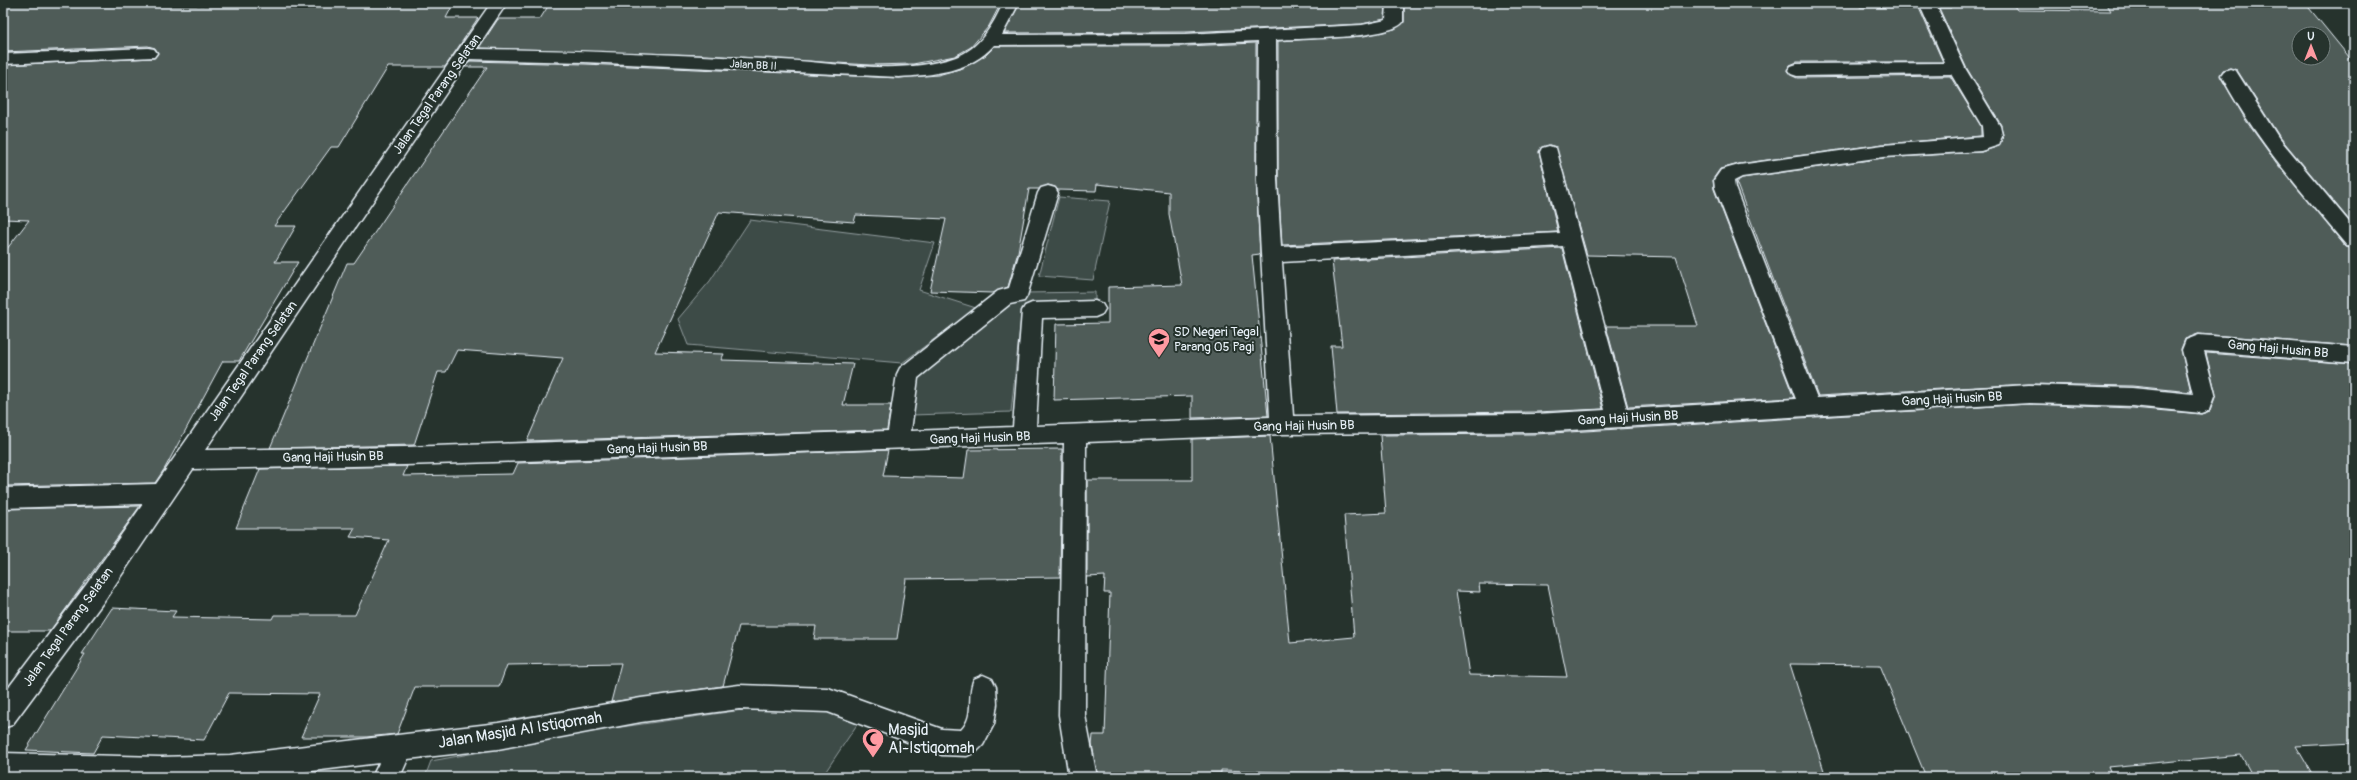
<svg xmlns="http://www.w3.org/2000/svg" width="2357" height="780" viewBox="0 0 2357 780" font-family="Pangolin,sans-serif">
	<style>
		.green { fill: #3e4b47; stroke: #939ea0 }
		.building { fill: #505c59; stroke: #e8f1f8; fill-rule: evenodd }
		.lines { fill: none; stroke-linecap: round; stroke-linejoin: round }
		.minor-casing { stroke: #e8f1f8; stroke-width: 3 }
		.minor { fill: #26332d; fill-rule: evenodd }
		.labels { text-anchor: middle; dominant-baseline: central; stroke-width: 4; stroke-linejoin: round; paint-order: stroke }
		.far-street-label { font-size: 11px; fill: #e8f1f8; stroke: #26332d }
		.street-label { font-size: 13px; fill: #e8f1f8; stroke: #26332d }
		.poi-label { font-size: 13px; fill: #e8f1f8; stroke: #26332d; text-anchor: start }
		.near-street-label { font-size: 16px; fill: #e8f1f8; stroke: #26332d }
		.near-poi-label { font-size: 16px; fill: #e8f1f8; stroke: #26332d; text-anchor: start }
	</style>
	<rect width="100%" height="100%" fill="#26332d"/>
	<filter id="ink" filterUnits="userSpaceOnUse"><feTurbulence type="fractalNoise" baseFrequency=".025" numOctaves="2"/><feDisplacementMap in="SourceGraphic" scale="8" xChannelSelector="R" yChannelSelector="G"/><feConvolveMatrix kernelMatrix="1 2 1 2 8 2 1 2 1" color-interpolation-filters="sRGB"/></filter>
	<g filter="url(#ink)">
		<path class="green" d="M1059,197L1110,201L1093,280L1039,276Z
			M750,220L935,243L919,290L976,308L902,363L688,345L678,319L710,281Z
			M1095,292V306L1022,308L1011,412L911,415L917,373L1025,293Z
			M814,700L858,723L822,777H425L431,761L607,729Z"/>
		<path class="building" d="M3,3H93L91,6L454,3L446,18H478L445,67H388L339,147H331L274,226H296L275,262H298L239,361H223L165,468L155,483L3,486V254L29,220L3,219V65L154,58L158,53L155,48L148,46L3,52Z
			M550,3H1001L989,26L971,47L955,56L913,64L870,65L706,55L479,48L498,19H540Z
			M1020,3L1290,6V3H1386L1385,19L1362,24L1186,32L1004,33Z
			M1404,3H1858L1860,7L1919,8L1943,62H1797L1790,65L1787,71L1791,75L1797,78L1950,76L1981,126V136L1883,144L1739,164L1720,169L1713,179L1714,189L1794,398L1628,407L1606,326H1698L1676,257L1587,255L1556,147L1549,145L1542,147L1539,152L1558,232L1282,245L1278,180V41L1364,36L1395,29L1404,22Z
			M1948,3H2012L2017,10L2111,11L2106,3H2305L2354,63V226L2279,136L2237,70L2230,68L2223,70L2220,76L2247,122L2278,165L2346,247L2354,249V346L2198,334L2185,339L2181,349L2191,392L2132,386L2029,384L1818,396L1736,182L1742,178L1883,158L1981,152L1999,146L2003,135L2001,125L1966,67L1939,8H1951ZM2299,34H2323V58H2299Z
			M1256,43V180L1260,254L1252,255L1268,416L1192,418V396L1054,400L1056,324L1108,323V287L1182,285L1169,214V192L1097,184L1096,191L1058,190L1055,187L1048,185L1039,189H1029L1018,252L1008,287L993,293L930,291L946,219L856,215L854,222L719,212L655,352L724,354L721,360L853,364L843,405H891L887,430L527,441L563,358L457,350L446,372H438L414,445L270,448L347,263H354L487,67H465L470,61L584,64L899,78L938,75L963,68L986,55L995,46H1186Z
			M1562,248L1603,409L1536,412L1337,414L1331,346H1342L1332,261Z
			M2206,353L2354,364V743L2296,746L2314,777H2253L2241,755L2108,767L2112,777H1926L1880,665L1790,664L1826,777H1572L1571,774H1492V777H1333V774L1221,770V773L1158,774V777H1098L1092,745L1093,735H1105L1110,593H1104L1105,576L1087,577V480H1192V439L1270,436L1290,643L1354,637L1344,515L1386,513L1380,435L1536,434L2029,404L2132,408L2201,414L2210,411L2216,395ZM1479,584L1548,585L1567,677L1469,675L1456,591L1480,592Z
			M1062,449L1060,577L906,579L897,639H814L816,626H739L723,686L611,702L621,663L507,665L499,687H415L397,734L366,737H301L320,694L229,693L204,740L103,735L93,753L26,750L85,654H82L112,608L176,611L172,617L272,619L274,615H355L389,540L350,537L355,528H236L260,469L407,466L403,476L513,474L518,463L888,450L883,476L964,478L968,450Z
			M140,506L50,631H3V509Z"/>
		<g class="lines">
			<g class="minor-casing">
				<path id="minor" d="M491,3H507L476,49C578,50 680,55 782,60C839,63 901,76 956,57C979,49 994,24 1003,3H1019L1002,35L1186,34L1362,25L1386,20L1387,3H1403V22C1391,39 1299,38 1276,40L1277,180L1281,247L1560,233L1540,152L1542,148L1549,146L1556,148L1627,409L1796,399L1715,188L1714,180L1721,170L1739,165L1883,145L1983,137L1982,126L1951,74L1797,76L1791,74L1788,70L1791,66L1797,64L1945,63L1919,3H1935L1965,68L2000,126L2002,135L1999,145L1981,151L1883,157L1742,177L1734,181L1735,188L1817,398L2029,385L2132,388L2193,394L2182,350L2186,340L2199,335L2354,347V363L2204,351L2215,394L2209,410L2201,413L2132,406L2029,403L1536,432L1282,434L1086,442L1085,715L1097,777H1069L1059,715L1064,443L405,465L193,469L104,601L12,725L3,728V695L86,585L143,504L3,508V488L156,484ZM1258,41L1257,180L1270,417L1036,426L1042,318L1095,317L1102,314L1105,309L1102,304L1095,301L1032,303L1025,306L1022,311L1013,427L911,431L918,378L1010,304L1024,301L1027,296L1058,193L1055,188L1048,186L1041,188L1038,193L1009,288L998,291L900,368L897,374L888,431L405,447L205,450L469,59L584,62L899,77C932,75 971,72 994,45L1186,44ZM1563,246L1605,410L1536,414L1293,416L1282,262Z
					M148,48L154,49L157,53L154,57L3,64V54Z
					M2230,69L2236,71L2278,137L2354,228V248L2347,246C2301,191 2255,139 2221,75L2224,71Z
					M983,675L992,679L996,687L997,704L994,724L983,745L976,752L967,756L942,755L828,712L739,709L641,722L498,749L408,759L400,777H372L379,763L263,777H3V753L160,757L230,755L498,723L641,698L739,685L828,688L942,729L961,730C976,715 966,696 974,679Z"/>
			</g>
			<use href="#minor" class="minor"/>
		</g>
	</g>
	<defs>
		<g id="school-pin" transform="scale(1.15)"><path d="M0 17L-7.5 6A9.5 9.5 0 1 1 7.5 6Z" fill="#ff9aa2" stroke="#26332d"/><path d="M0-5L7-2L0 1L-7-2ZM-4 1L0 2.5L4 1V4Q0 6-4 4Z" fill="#111"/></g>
		<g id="mosque-pin" transform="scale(1.15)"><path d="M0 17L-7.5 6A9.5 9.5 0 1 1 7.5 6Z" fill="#ff9aa2" stroke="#26332d"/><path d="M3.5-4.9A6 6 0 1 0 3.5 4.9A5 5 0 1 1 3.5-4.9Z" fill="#111"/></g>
	</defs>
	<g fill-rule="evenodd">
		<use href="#school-pin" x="1159" y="339"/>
		<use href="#mosque-pin" x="873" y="739"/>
	</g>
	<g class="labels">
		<g class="far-street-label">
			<text transform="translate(753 65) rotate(3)">Jalan BB II</text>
		</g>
		<g class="street-label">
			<text transform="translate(437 94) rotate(-55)">Jalan Tegal Parang Selatan</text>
			<text transform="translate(2278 349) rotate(5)">Gang Haji Husin BB</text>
			<text transform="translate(253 361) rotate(-55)">Jalan Tegal Parang Selatan</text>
			<text transform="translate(1952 399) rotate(-3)">Gang Haji Husin BB</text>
			<text transform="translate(1628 418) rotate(-3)">Gang Haji Husin BB</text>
			<text transform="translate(1304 426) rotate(-1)">Gang Haji Husin BB</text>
			<text transform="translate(980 438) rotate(-2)">Gang Haji Husin BB</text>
			<text transform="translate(657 448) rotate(-2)">Gang Haji Husin BB</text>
			<text transform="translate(333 457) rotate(-1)">Gang Haji Husin BB</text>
			<text transform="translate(68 627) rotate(-54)">Jalan Tegal Parang Selatan</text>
		</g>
		<g class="poi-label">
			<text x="1174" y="332">SD Negeri Tegal<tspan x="1174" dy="15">Parang 05 Pagi</tspan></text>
		</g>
		<g class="near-street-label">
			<text transform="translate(520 730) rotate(-9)">Jalan Masjid Al Istiqomah</text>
		</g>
		<g class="near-poi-label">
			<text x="888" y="730">Masjid<tspan x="888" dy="18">Al-Istiqomah</tspan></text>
		</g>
	</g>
	<rect width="2357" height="780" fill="none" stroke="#26332d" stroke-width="16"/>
	<rect x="8" y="8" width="2341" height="764" fill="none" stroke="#e8f1f8" stroke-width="1.5" filter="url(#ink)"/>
	<g transform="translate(2311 46)"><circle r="19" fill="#26332d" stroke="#747f7e"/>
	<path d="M0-3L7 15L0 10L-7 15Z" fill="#ff9aa2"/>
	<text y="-6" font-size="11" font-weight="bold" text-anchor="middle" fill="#e8f1f8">U</text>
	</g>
</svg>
